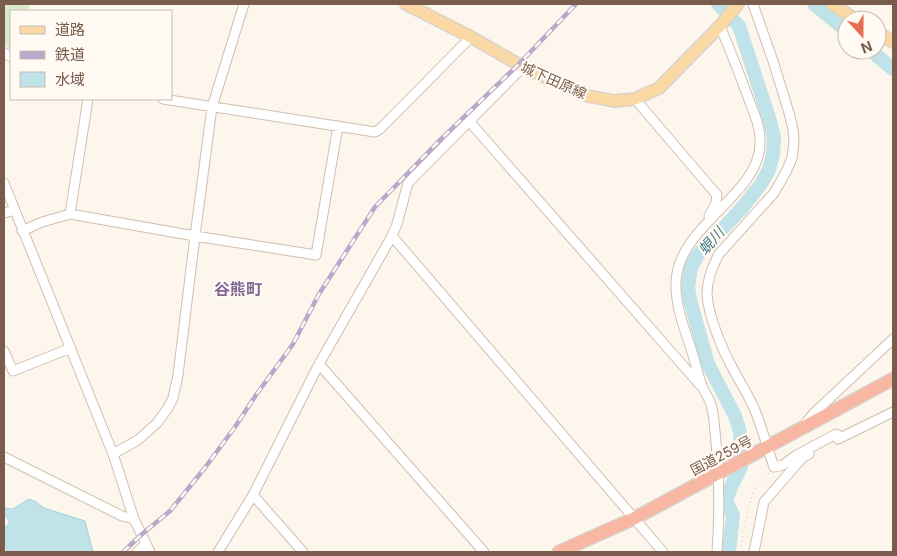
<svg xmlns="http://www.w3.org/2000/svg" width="897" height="556" viewBox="0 0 897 556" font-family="Inter,'Noto Sans JP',sans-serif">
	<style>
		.green { fill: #d8ecc9 }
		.water { fill: #bfe3e8; stroke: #a5d3da }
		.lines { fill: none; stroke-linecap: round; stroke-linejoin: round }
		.river { stroke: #bfe3e8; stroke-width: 14 }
		.minor-casing { stroke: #d1beb0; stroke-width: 11 }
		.major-casing { stroke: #dad1cd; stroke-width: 14 }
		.highway-casing { stroke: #dad1cd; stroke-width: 15 }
		.path { stroke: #d9b8a5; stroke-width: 1; stroke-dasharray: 1 4; stroke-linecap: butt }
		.minor { stroke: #fff; stroke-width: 9 }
		.major { stroke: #fbd9a5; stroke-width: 11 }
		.highway { stroke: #f7b7a3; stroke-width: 12 }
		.rail-casing { stroke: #b9a8c9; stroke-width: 4.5 }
		.rail { stroke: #fffaf3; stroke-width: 2.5; stroke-dasharray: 8; stroke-linecap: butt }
		.labels { text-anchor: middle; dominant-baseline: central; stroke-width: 4.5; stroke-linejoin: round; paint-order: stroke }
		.street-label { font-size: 14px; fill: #7a5c4d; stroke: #fffaf3 }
		.water-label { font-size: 15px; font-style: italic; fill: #437c86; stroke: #fffaf3 }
		.quarter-label { font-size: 16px; font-weight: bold; fill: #846695; stroke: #fffaf3 }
	</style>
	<rect width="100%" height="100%" fill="#fdf6ec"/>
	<path class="green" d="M4,4H30L28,11H11V45L9,49L4,45Z"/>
	<path class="water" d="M29,499L36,502L44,508L85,521L93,552H7L6,546L4,544V526L6,527L10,522L4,514V508L13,509Z"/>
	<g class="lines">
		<path class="river" d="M718,4L739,26L769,118L774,137L773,154L769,170L761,184L743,207L697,256L691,268L688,286L690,300L708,364L735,416L740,432L741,443V467L731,487L726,501L733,515L729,552
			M814,4L847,31
			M870,50L893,69"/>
		<g class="minor-casing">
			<path id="minor" d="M753,4L774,64L789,113L793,129L794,142L792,158L786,172L774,193L719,254C712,267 707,280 707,294C708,315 722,349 732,367C739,381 748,394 754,408C762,427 767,447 774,467L783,465L795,456L836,434L842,437
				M4,53L11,57
				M163,99L375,132L380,129L471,37
				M635,99L717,195L716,203L709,216
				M469,121L700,385
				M4,183L113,454L134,519L150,552
				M4,213L15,210
				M70,214L88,99
				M22,231L42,222L70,214L195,236L316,255L338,126
				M392,236L663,552
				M4,351L13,371L71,348
				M319,364L484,552
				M805,424L813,414L893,339
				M838,439L893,412
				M113,454L138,440L157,423L168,408L173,398L178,375L195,236L212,107L244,4
				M4,457L122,516L134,519
				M253,495L303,552
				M137,552L146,544
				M218,552L253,495L319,364L392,236L397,224L408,183L523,67
				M717,552C720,512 719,471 715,431C714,423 714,413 711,405C710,399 705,394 703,388C698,377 696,364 692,352C685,330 675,306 676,282C678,224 763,194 760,140C760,126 754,113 749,100C740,75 730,50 720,26
				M754,552L764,502L802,458L809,454"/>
		</g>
		<g class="major-casing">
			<path id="major" d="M406,4L471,37L523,67L588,96L614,101L635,99L659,88L720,26L738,4
				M832,4L856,20
				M877,32L893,42"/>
		</g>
		<g class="highway-casing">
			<path id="highway" d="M559,552L635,518L893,379"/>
		</g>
		<path class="path" d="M740,552L746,520L753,491L769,473"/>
		<use href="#minor" class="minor"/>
		<use href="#major" class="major"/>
		<use href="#highway" class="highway"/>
		<g class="rail-casing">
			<path id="rail" d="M123,552L141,535L170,511L204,469L235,427L256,395L293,344L319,294L375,207L441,139L519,64L576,4"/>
		</g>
		<use href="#rail" class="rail"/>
	</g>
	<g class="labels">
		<g class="street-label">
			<text transform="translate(554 80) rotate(24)">城下田原線</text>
			<text transform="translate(721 455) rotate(-28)">国道259号</text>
		</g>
		<g class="water-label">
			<text transform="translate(711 241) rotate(-49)">蜆川</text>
		</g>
		<g class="quarter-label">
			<text x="238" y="289">谷熊町</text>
		</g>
	</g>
	<rect width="897" height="556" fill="none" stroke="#7a5c4d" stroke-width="10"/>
	<rect x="10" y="10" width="162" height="90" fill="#fffaf3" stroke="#cabbb1"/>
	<rect x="20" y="26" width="25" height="8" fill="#fbd9a5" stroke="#cabbb1"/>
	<text x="55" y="35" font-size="15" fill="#7a5c4d">道路</text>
	<rect x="20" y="51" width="25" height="8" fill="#b9a8c9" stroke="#cabbb1"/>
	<text x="55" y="60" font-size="15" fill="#7a5c4d">鉄道</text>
	<rect x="20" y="72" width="25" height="15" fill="#bfe3e8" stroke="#cabbb1"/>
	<text x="55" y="85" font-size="15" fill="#7a5c4d">水域</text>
	<g transform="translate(862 35) rotate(159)"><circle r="24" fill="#fffaf3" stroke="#cabbb1"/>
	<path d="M0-4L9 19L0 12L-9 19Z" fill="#e76f51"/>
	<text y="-8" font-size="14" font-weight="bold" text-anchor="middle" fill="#7a5c4d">N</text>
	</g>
</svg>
